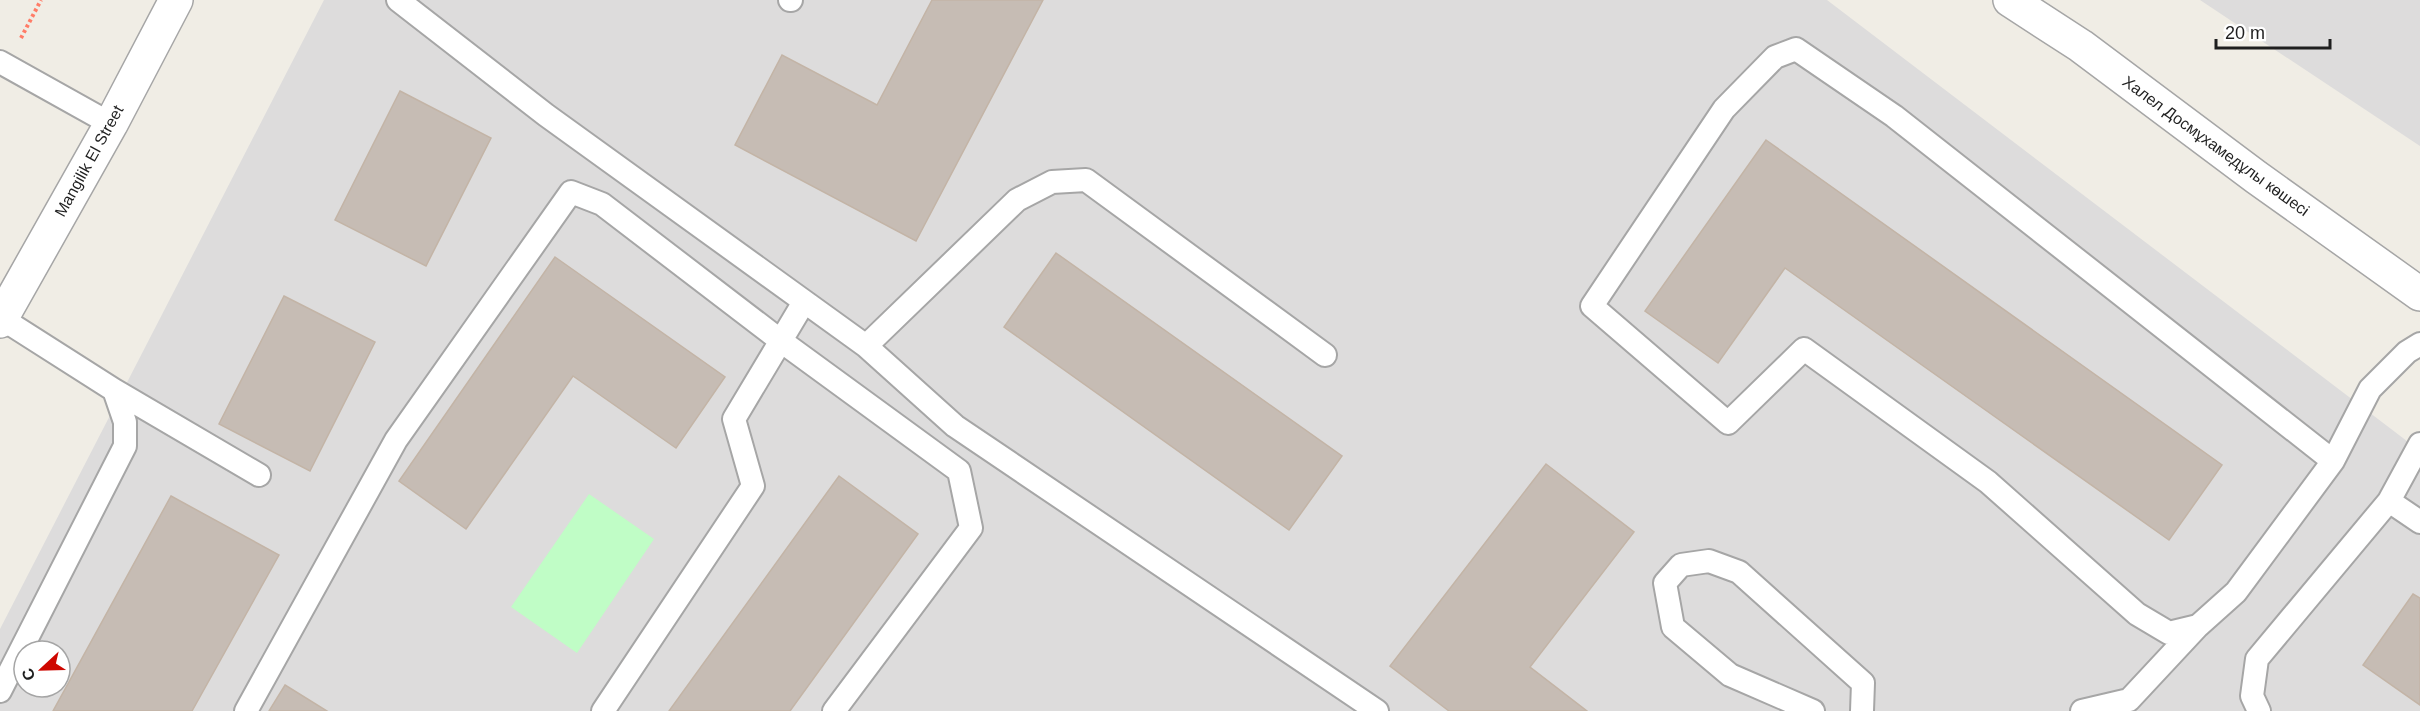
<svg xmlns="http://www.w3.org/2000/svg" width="2420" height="711" viewBox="0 0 2420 711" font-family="Arial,sans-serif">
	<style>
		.residential { fill: #dddcdc; fill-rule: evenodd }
		.park { fill: #c0fdc6 }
		.building { fill: #c6bcb4; stroke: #c3b4a6; stroke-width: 1.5 }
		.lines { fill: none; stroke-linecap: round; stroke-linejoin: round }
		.service-casing { stroke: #a6a6a6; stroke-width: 26 }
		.tertiary-casing { stroke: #a6a6a6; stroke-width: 36 }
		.path { stroke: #ff7c67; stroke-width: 4; stroke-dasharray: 3 3; stroke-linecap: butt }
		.service { stroke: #fff; stroke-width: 22 }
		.tertiary { stroke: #fff; stroke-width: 33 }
		.labels { text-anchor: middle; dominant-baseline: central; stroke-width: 4.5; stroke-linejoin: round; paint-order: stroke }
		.street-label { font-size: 16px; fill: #1f1f1f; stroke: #fff }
	</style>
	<rect width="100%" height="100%" fill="#f0ede5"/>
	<path class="residential" d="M324,0H1827L2420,451V711H0V629ZM24,651H60V687H24Z
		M2200,0H2420V146Z"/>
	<path class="park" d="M589,494L654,539L577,653L511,607Z"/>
	<path class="building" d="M932,0H1043L916,241L735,145L782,55L877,105Z
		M400,91L491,138L426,266L335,220Z
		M1766,140L2222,465L2169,540L1785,268L1718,363L1645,311Z
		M1056,253L1342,456L1289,530L1004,327Z
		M555,257L725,377L676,448L573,376L466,529L399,481Z
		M284,296L375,342L310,471L219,424Z
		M1546,464L1634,532L1530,667L1587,711H1449L1390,666Z
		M839,476L918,534L790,711H669Z
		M171,496L279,555L192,711H53Z
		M2413,594L2420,598V705L2363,665Z
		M285,685L327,711H269Z"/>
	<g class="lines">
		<g class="service-casing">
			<path id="service" d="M398,0L546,115L866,346L955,426L1377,711
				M790,0H791
				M0,62L111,124
				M866,346L1017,200L1052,182L1086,180L1325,355
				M114,390L259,475
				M2333,461L1894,116L1796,49L1775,57L1724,109L1592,306L1728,423L1804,349L1988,482L2137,614L2169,633L2198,626L2236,592L2333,461L2370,389L2407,352L2420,344
				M2389,501L2420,522
				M0,691L125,446V422L114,390L1,318
				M246,711L396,440L571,192L602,204L781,341L959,471L971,528L834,711
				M603,711L753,486L734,419L804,302
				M1813,711L1730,675L1673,627L1665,583L1681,565L1709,561L1739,572L1863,683L1862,711
				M2082,711L2129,700L2198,626
				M2259,711L2252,696L2257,659L2389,501L2420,444"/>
		</g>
		<g class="tertiary-casing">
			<path id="tertiary" d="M2010,0L2081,46L2256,177L2420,294
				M0,321L111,124L176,0"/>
		</g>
		<path class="path" d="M21,38L41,0"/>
		<use href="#service" class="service"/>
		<use href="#tertiary" class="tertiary"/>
	</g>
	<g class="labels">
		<g class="street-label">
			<text transform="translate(2216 146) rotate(36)">Халел Досмұхамедұлы көшесі</text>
			<text transform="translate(89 161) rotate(-61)">Mangilik El Street</text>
		</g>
	</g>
	<g transform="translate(42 669) rotate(248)"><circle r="28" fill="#ffffff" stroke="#a5a5a5" stroke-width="1.5"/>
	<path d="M0-4.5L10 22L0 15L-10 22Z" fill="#ce0700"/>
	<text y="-9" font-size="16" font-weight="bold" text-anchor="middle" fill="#1f1f1f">С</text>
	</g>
	<path d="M2216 39v9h114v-9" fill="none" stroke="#1f1f1f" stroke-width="3"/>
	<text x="2225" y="39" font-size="18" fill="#1f1f1f" stroke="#ffffff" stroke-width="4.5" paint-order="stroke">20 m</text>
</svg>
